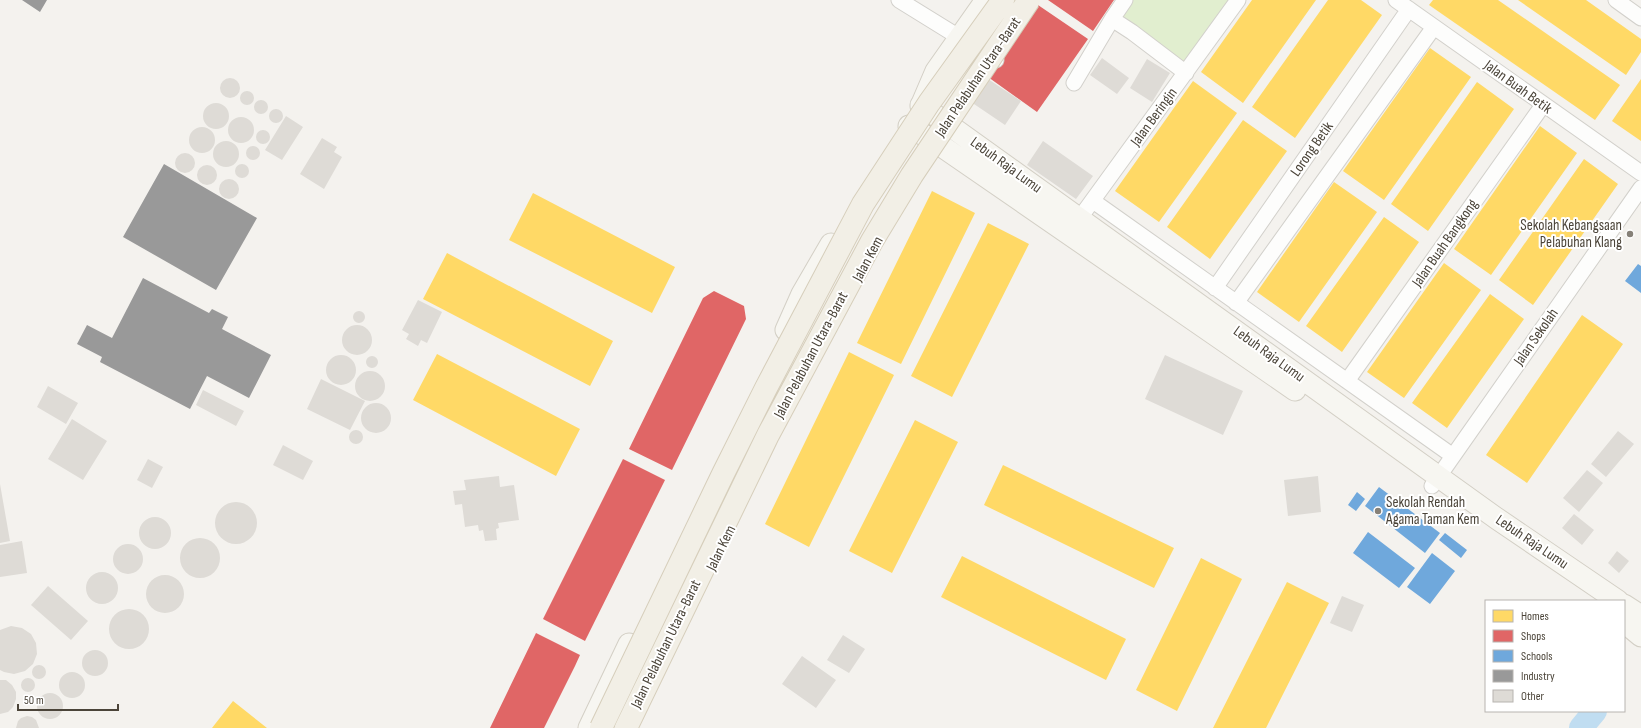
<svg xmlns="http://www.w3.org/2000/svg" width="1641" height="728" viewBox="0 0 1641 728" font-family="'Sofia Sans Condensed',sans-serif">
	<style>
		.green { fill: #e1eecf }
		.homes { fill: #ffd966 }
		.shops { fill: #e06666 }
		.schools { fill: #6fa8dc }
		.industry { fill: #999 }
		.lines { fill: none; stroke-linecap: round; stroke-linejoin: round }
		.river { stroke: #c0ddf1; stroke-width: 24 }
		.building { fill: #dedbd6 }
		.street-casing { stroke: #d2d0cb; stroke-width: 17 }
		.secondary-casing { stroke: #d3cfc5; stroke-width: 23 }
		.street { stroke: #fdfdfc; stroke-width: 15 }
		.secondary { stroke: #f7f6f1; stroke-width: 21 }
		.primary-bridge-casing { stroke: #d6cebb; stroke-width: 24; stroke-linecap: butt }
		.primary-bridge { stroke: #f2efe6; stroke-width: 22 }
		.poi-dot { fill: #868178; stroke: #fff; stroke-width: 1.5 }
		.labels { text-anchor: middle; dominant-baseline: central; stroke-width: 4; stroke-linejoin: round; paint-order: stroke }
		.street-label { font-size: 15px; fill: #4b4439; stroke: #fff }
		.poi-label { font-size: 15px; fill: #4b4439; stroke: #fff; text-anchor: end }
	</style>
	<rect width="100%" height="100%" fill="#f4f2ee"/>
	<path class="green" d="M1132,0H1231L1186,63L1121,16Z"/>
	<path class="homes" d="M1252,0H1316L1243,103L1201,72Z
		M1328,0H1361L1382,15L1295,138L1252,107Z
		M1433,0H1498L1620,85L1595,120L1429,5Z
		M1518,0H1586L1641,39V52L1626,75Z
		M1430,48L1471,77L1384,200L1343,171Z
		M1641,79V141L1612,121Z
		M1193,81L1237,113L1159,222L1115,191Z
		M1477,82L1514,109L1428,231L1391,204Z
		M1243,120L1287,151L1210,259L1167,227Z
		M1540,126L1577,153L1491,275L1454,249Z
		M1584,159L1618,184L1533,305L1499,280Z
		M1334,182L1377,212L1299,322L1257,292Z
		M932,191L975,213L901,364L857,343Z
		M533,193L675,267L652,313L509,240Z
		M1384,217L1419,242L1342,352L1306,326Z
		M988,223L1029,244L952,397L911,376Z
		M447,253L613,341L590,386L423,299Z
		M1444,263L1481,290L1404,398L1367,372Z
		M1490,294L1524,319L1447,428L1412,403Z
		M1582,315L1623,344L1527,483L1486,455Z
		M849,352L894,375L809,547L765,524Z
		M437,354L580,429L556,476L413,400Z
		M915,420L958,442L892,573L849,551Z
		M1003,465L1174,548L1154,588L984,505Z
		M962,556L1126,639L1106,680L941,597Z
		M1201,558L1242,579L1177,711L1136,690Z
		M1287,582L1329,603L1266,728H1213Z
		M233,701L267,728H212Z"/>
	<path class="shops" d="M1048,0H1114L1093,31Z
		M1038,5L1088,39L1037,112L988,77Z
		M714,291L744,306L746,319L672,470L629,449L703,298Z
		M623,459L665,480L585,641L543,619Z
		M536,633L580,655L575,666L544,728H490Z"/>
	<path class="schools" d="M1638,264L1641,266V293L1625,281Z
		M1379,487L1440,533L1425,553L1365,506Z
		M1357,492L1365,499L1356,511L1348,505Z
		M1368,532L1415,568L1399,588L1353,553Z
		M1445,533L1467,550L1461,558L1439,540Z
		M1432,553L1455,571L1430,604L1407,587Z"/>
	<path class="industry" d="M22,0H47L40,12Z
		M164,164L257,218L216,290L123,237Z
		M143,278L209,313L212,309L228,317L222,329L271,355L249,398L207,376L190,409L100,362L102,357L77,344L87,325L112,338Z"/>
	<g class="lines">
		<path class="river" d="M1581,728L1595,711"/>
	</g>
	<path class="building" d="M1102,58L1129,78L1117,94L1090,75Z
		M1147,59L1170,73L1152,102L1130,88Z
		M220 88a10 10 0 1 1 20 0a10 10 0 1 1-20 0Z
		M988,79L1021,101L1005,125L971,102Z
		M240 98a7 7 0 1 1 14 0a7 7 0 1 1-14 0Z
		M254 107a7 7 0 1 1 14 0a7 7 0 1 1-14 0Z
		M203 116a13 13 0 1 1 26 0a13 13 0 1 1-26 0Z
		M269 116a7 7 0 1 1 14 0a7 7 0 1 1-14 0Z
		M286,116L303,127L282,160L265,150Z
		M228 130a13 13 0 1 1 26 0a13 13 0 1 1-26 0Z
		M189 140a13 13 0 1 1 26 0a13 13 0 1 1-26 0Z
		M256 137a7 7 0 1 1 14 0a7 7 0 1 1-14 0Z
		M322,138L337,147L334,152L342,157L324,189L300,174Z
		M1043,141L1093,176L1076,199L1027,165Z
		M213 154a13 13 0 1 1 26 0a13 13 0 1 1-26 0Z
		M246 153a7 7 0 1 1 14 0a7 7 0 1 1-14 0Z
		M175 163a10 10 0 1 1 20 0a10 10 0 1 1-20 0Z
		M235 171a7 7 0 1 1 14 0a7 7 0 1 1-14 0Z
		M197 175a10 10 0 1 1 20 0a10 10 0 1 1-20 0Z
		M219 189a10 10 0 1 1 20 0a10 10 0 1 1-20 0Z
		M418,300L442,312L427,343L421,340L418,346L406,339L409,334L402,330Z
		M353 317a6 6 0 1 1 12 0a6 6 0 1 1-12 0Z
		M342 340a15 15 0 1 1 30 0a15 15 0 1 1-30 0Z
		M1165,355L1243,391L1223,435L1145,399Z
		M326 370a15 15 0 1 1 30 0a15 15 0 1 1-30 0Z
		M366 362a6 6 0 1 1 12 0a6 6 0 1 1-12 0Z
		M355 386a15 15 0 1 1 30 0a15 15 0 1 1-30 0Z
		M321,379L365,401L350,430L307,409Z
		M48,386L78,403L66,424L37,407Z
		M203,390L244,411L236,426L196,405Z
		M361 418a15 15 0 1 1 30 0a15 15 0 1 1-30 0Z
		M72,419L107,441L83,480L48,459Z
		M349 437a7 7 0 1 1 14 0a7 7 0 1 1-14 0Z
		M1618,431L1634,444L1606,477L1591,464Z
		M283,445L313,461L303,480L273,465Z
		M148,459L163,467L152,488L137,480Z
		M1587,470L1603,483L1579,512L1563,498Z
		M499,476L500,487L514,485L519,520L498,523L499,528L496,529L497,540L485,541L483,530L479,531L478,525L465,527L462,504L455,505L453,491L466,490L464,480Z
		M1318,476L1321,512L1288,516L1284,480Z
		M0,484L10,541L0,543Z
		M215 523a21 21 0 1 1 42 0a21 21 0 1 1-42 0Z
		M1574,514L1594,530L1582,545L1562,528Z
		M139 533a16 16 0 1 1 32 0a16 16 0 1 1-32 0Z
		M180 558a20 20 0 1 1 40 0a20 20 0 1 1-40 0Z
		M22,541L27,573L0,577V545Z
		M113 559a15 15 0 1 1 30 0a15 15 0 1 1-30 0Z
		M1617,551L1629,561L1619,573L1608,563Z
		M86 588a16 16 0 1 1 32 0a16 16 0 1 1-32 0Z
		M146 594a19 19 0 1 1 38 0a19 19 0 1 1-38 0Z
		M48,586L88,621L71,640L31,605Z
		M1342,596L1364,605L1352,632L1330,623Z
		M109 629a20 20 0 1 1 40 0a20 20 0 1 1-40 0Z
		M11,626L22,628L31,634L36,643L37,654L33,664L25,671L14,674L4,672L0,670V630Z
		M843,635L865,649L849,673L827,660Z
		M82 663a13 13 0 1 1 26 0a13 13 0 1 1-26 0Z
		M802,656L836,680L816,708L782,684Z
		M32 672a7 7 0 1 1 14 0a7 7 0 1 1-14 0Z
		M59 685a13 13 0 1 1 26 0a13 13 0 1 1-26 0Z
		M21 685a7 7 0 1 1 14 0a7 7 0 1 1-14 0Z
		M0,680H6L12,685L16,692V699L13,707L8,712L0,714Z
		M37 706a13 13 0 1 1 26 0a13 13 0 1 1-26 0Z
		M27,716L32,717L36,720L39,728H16L18,721L21,718Z"/>
	<g class="lines">
		<g class="street-casing">
			<path id="street" d="M899,0L996,60
				M1396,0L1641,173
				M1616,0L1641,18
				M1112,19L1132,32L1186,73
				M1074,83L1112,19L1125,0
				M1093,201L1453,456
				M1074,226L1238,0
				M1215,288L1409,9
				M1236,303L1434,27
				M1347,381L1543,105
				M1432,486L1641,188"/>
		</g>
		<g class="secondary-casing">
			<path id="secondary" d="M921,105L1496,518L1618,601
				M921,106L936,71L986,0
				M909,126L940,145L1295,390
				M786,330L802,294L831,244
				M1624,605L1641,616
				M1624,622L1641,636
				M589,728L629,644"/>
		</g>
		<use href="#street" class="street"/>
		<use href="#secondary" class="secondary"/>
		<g class="primary-bridge-casing">
			<path id="primary-bridge" d="M601,728L723,474L766,388L863,204L929,103L1003,0
				M626,728L768,435L872,241L912,175L1029,0"/>
		</g>
		<use href="#primary-bridge" class="primary-bridge"/>
	</g>
	<g class="poi-dot">
		<circle cx="1630" cy="234" r="4"/>
		<circle cx="1378" cy="511" r="4"/>
	</g>
	<g class="labels">
		<g class="street-label">
			<text transform="translate(978 77) rotate(-56)">Jalan Pelabuhan Utara-Barat</text>
			<text transform="translate(1518 87) rotate(36)">Jalan Buah Betik</text>
			<text transform="translate(1154 117) rotate(-54)">Jalan Beringin</text>
			<text transform="translate(1312 149) rotate(-55)">Lorong Betik</text>
			<text transform="translate(1006 165) rotate(36)">Lebuh Raja Lumu</text>
			<text transform="translate(1445 243) rotate(-55)">Jalan Buah Bangkong</text>
			<text transform="translate(868 259) rotate(-62)">Jalan Kem</text>
			<text transform="translate(1536 337) rotate(-55)">Jalan Sekolah</text>
			<text transform="translate(1269 354) rotate(36)">Lebuh Raja Lumu</text>
			<text transform="translate(811 355) rotate(-62)">Jalan Pelabuhan Utara-Barat</text>
			<text transform="translate(1532 542) rotate(34)">Lebuh Raja Lumu</text>
			<text transform="translate(721 548) rotate(-64)">Jalan Kem</text>
			<text transform="translate(666 644) rotate(-64)">Jalan Pelabuhan Utara-Barat</text>
		</g>
		<g class="poi-label">
			<text x="1622" y="225">Sekolah Kebangsaan<tspan x="1622" dy="17">Pelabuhan Klang</tspan></text>
			<text x="1386" y="502" text-anchor="start">Sekolah Rendah<tspan x="1386" dy="17">Agama Taman Kem</tspan></text>
		</g>
	</g>
	<rect x="1485" y="600" width="140" height="112" fill="#ffffff" stroke="#b7b4b0"/>
	<rect x="1493" y="610" width="20" height="12" fill="#ffd966" stroke="#b7b4b0"/>
	<text x="1521" y="620" font-size="12" fill="#4b4439">Homes</text>
	<rect x="1493" y="630" width="20" height="12" fill="#e06666" stroke="#b7b4b0"/>
	<text x="1521" y="640" font-size="12" fill="#4b4439">Shops</text>
	<rect x="1493" y="650" width="20" height="12" fill="#6fa8dc" stroke="#b7b4b0"/>
	<text x="1521" y="660" font-size="12" fill="#4b4439">Schools</text>
	<rect x="1493" y="670" width="20" height="12" fill="#999999" stroke="#b7b4b0"/>
	<text x="1521" y="680" font-size="12" fill="#4b4439">Industry</text>
	<rect x="1493" y="690" width="20" height="12" fill="#dedbd6" stroke="#b7b4b0"/>
	<text x="1521" y="700" font-size="12" fill="#4b4439">Other</text>
	<path d="M18 704v6h100v-6" fill="none" stroke="#4b4439" stroke-width="2"/>
	<text x="24" y="704" font-size="12" fill="#4b4439" stroke="#ffffff" stroke-width="3" paint-order="stroke">50 m</text>
</svg>
